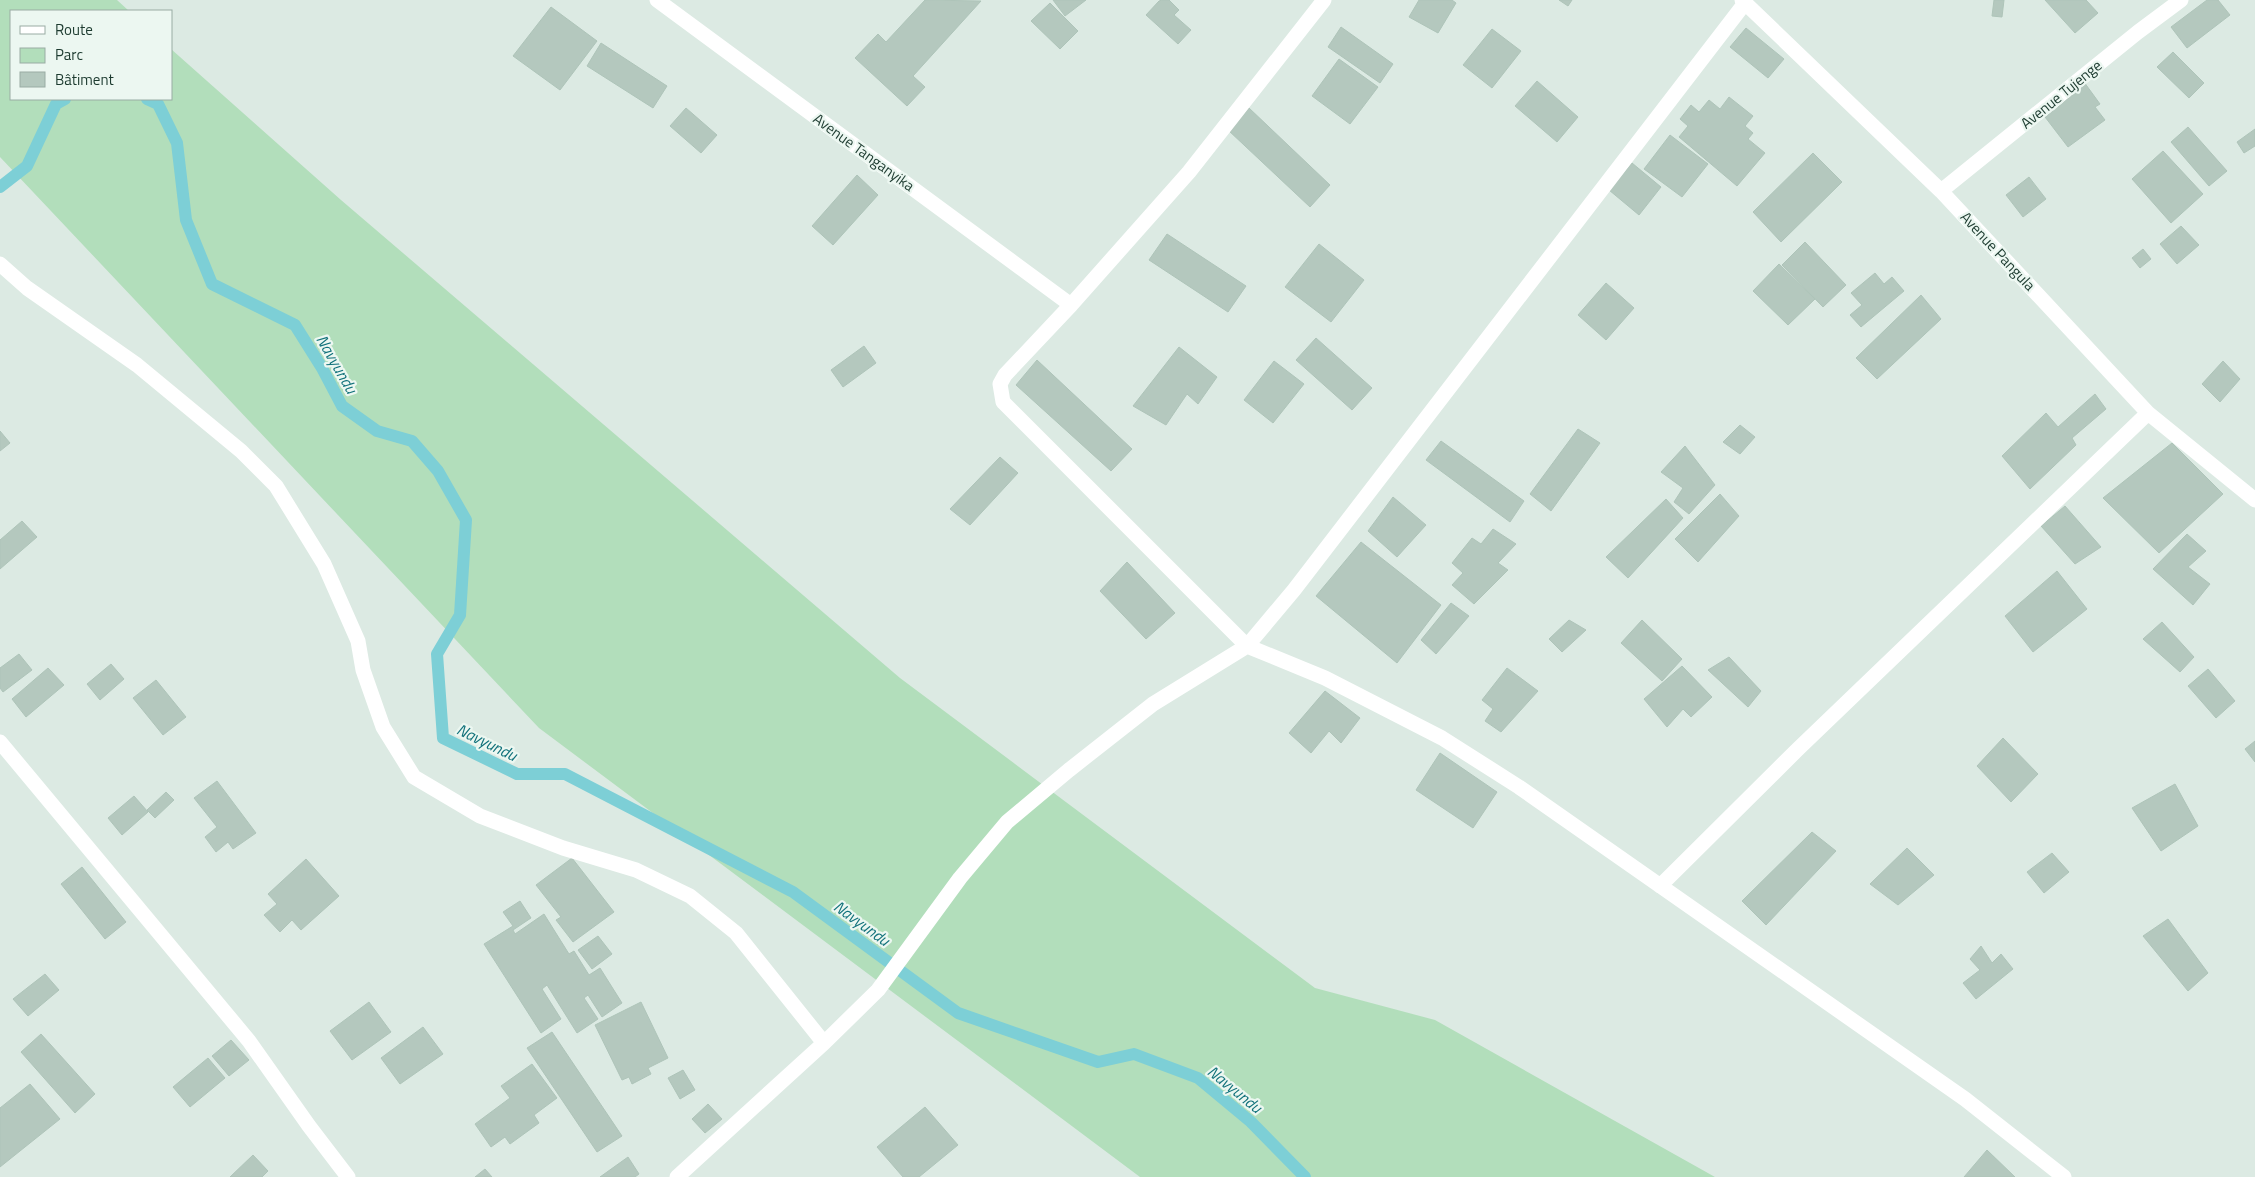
<svg xmlns="http://www.w3.org/2000/svg" width="2255" height="1177" viewBox="0 0 2255 1177" font-family="'Titillium Web',sans-serif">
	<style>
		.green { fill: #b2debb }
		.lines { fill: none; stroke-linecap: round; stroke-linejoin: round }
		.stream { stroke: #7dcfd6; stroke-width: 12 }
		.building { fill: #b4c8be; stroke: #aec4b9 }
		.minor { stroke: #fff; stroke-width: 15 }
		.labels { text-anchor: middle; dominant-baseline: central; stroke-width: 4.5; stroke-linejoin: round; paint-order: stroke }
		.street-label { font-size: 15px; fill: #1d3b30; stroke: #ecf7f1 }
		.water-label { font-size: 16px; font-style: italic; fill: #12727b; stroke: #ecf7f1 }
	</style>
	<rect width="100%" height="100%" fill="#dceae3"/>
	<path class="green" d="M0,0H117L129,11H11V99H171V49L341,200L900,678L1315,988L1435,1020L1715,1177H1140L539,728L0,157Z"/>
	<g class="lines">
		<path class="stream" d="M147,99L158,104L177,143L186,220L212,284L295,325L322,368L342,406L377,431L412,441L438,471L466,520L460,615L437,654L443,738L517,774H565L793,892L958,1013L1098,1062L1134,1054L1198,1078L1251,1122L1305,1177
			M0,187L27,166L56,104L65,99"/>
	</g>
	<path class="building" d="M925,0L981,1L913,76L925,87L907,106L855,58L878,34L886,42Z
		M1053,0H1086L1065,16Z
		M1162,0H1169L1179,10L1174,15L1191,30L1178,44L1146,15L1159,1Z
		M1419,0H1452L1456,3L1438,33L1409,17Z
		M1559,0H1572L1568,6Z
		M1994,0H2004L2002,17L1992,16Z
		M2045,0H2086L2098,13L2075,33Z
		M2207,0H2218L2230,15L2187,48L2171,27Z
		M1050,3L1078,31L1060,49L1031,21Z
		M551,7L597,41L560,90L513,56Z
		M1341,27L1393,64L1380,83L1328,47Z
		M1746,28L1784,59L1768,78L1730,47Z
		M1492,29L1521,51L1492,88L1463,65Z
		M601,43L667,86L653,108L587,66Z
		M2173,52L2204,83L2189,98L2157,67Z
		M1339,59L1378,87L1350,124L1312,96Z
		M1537,81L1578,117L1557,142L1515,106Z
		M2084,82L2100,104L2095,107L2105,120L2068,147L2042,113Z
		M1729,97L1753,116L1745,126L1753,133L1748,139L1765,153L1737,186L1679,137L1688,126L1680,119L1691,105L1699,112L1709,100L1720,109Z
		M686,108L717,135L701,153L670,126Z
		M1249,108L1330,185L1310,207L1228,130Z
		M2188,127L2227,171L2209,186L2171,142Z
		M2255,129V146L2244,153L2237,142Z
		M1670,135L1708,164L1682,197L1644,169Z
		M2163,151L2203,194L2171,223L2132,179Z
		M1813,153L1842,182L1781,242L1753,212Z
		M1632,163L1661,187L1639,215L1609,190Z
		M857,175L878,195L833,245L812,226Z
		M2029,177L2046,199L2023,217L2006,195Z
		M2181,226L2199,245L2177,264L2160,244Z
		M1167,234L1246,286L1228,312L1149,260Z
		M1805,242L1846,285L1823,307L1782,265Z
		M1319,244L1364,280L1331,322L1285,287Z
		M2143,249L2151,259L2140,268L2132,258Z
		M1779,264L1815,299L1788,325L1753,291Z
		M1875,273L1884,284L1892,277L1904,291L1861,327L1850,315L1862,305L1851,293Z
		M1606,283L1634,308L1606,340L1578,315Z
		M1921,295L1941,319L1877,379L1856,358Z
		M1316,338L1372,388L1352,410L1296,360Z
		M864,346L876,363L843,387L831,370Z
		M1179,347L1217,377L1198,404L1187,394L1166,425L1133,406Z
		M1037,360L1132,449L1111,471L1016,385Z
		M1274,361L1304,384L1273,423L1244,400Z
		M2223,361L2240,379L2220,402L2202,384Z
		M2095,394L2106,409L2072,438L2076,445L2030,489L2002,456L2046,413L2058,427Z
		M1740,425L1755,437L1740,454L1723,442Z
		M1578,429L1600,443L1551,511L1530,494Z
		M0,431L10,443L0,451Z
		M1441,441L1524,501L1510,522L1426,460Z
		M2172,443L2223,494L2159,553L2103,498Z
		M1685,446L1715,485L1689,514L1674,502L1683,488L1661,472Z
		M1000,457L1018,473L970,525L950,509Z
		M1720,494L1739,516L1698,562L1675,539Z
		M1393,497L1426,525L1397,557L1368,531Z
		M1666,499L1683,518L1628,578L1606,557Z
		M2065,506L2101,547L2075,564L2041,526Z
		M22,521L37,537L0,569V540Z
		M1493,529L1516,544L1498,563L1508,570L1474,604L1452,585L1463,573L1452,563L1472,538L1481,544Z
		M2187,534L2206,551L2188,567L2210,584L2193,605L2153,569Z
		M1361,542L1441,605L1397,663L1316,596Z
		M1127,562L1175,613L1146,639L1100,591Z
		M2057,571L2087,609L2033,652L2005,616Z
		M1451,603L1469,616L1436,654L1421,640Z
		M1569,620L1586,630L1562,652L1549,639Z
		M1642,620L1682,659L1662,681L1621,643Z
		M2162,622L2194,657L2180,672L2143,639Z
		M19,654L32,670L3,692L0,688V668Z
		M1729,657L1761,691L1748,707L1708,670Z
		M111,664L124,679L100,700L87,684Z
		M1682,666L1712,697L1691,717L1683,709L1667,727L1644,699Z
		M48,668L64,685L26,717L12,699Z
		M1507,668L1538,691L1501,732L1485,721L1493,709L1482,700Z
		M2208,669L2235,701L2216,718L2188,686Z
		M156,680L186,717L163,735L133,698Z
		M1325,691L1360,718L1341,743L1329,731L1311,753L1289,733Z
		M2003,738L2038,774L2011,802L1977,766Z
		M2255,741V762L2245,749Z
		M1440,753L1497,792L1473,828L1416,790Z
		M217,781L256,833L233,849L228,842L216,852L205,837L217,827L194,798Z
		M2175,784L2198,826L2161,851L2132,808Z
		M166,792L174,800L155,818L147,810Z
		M134,796L148,812L122,835L108,818Z
		M1812,832L1836,851L1766,925L1742,901Z
		M1907,848L1934,875L1898,905L1870,884Z
		M2052,853L2069,872L2044,893L2027,872Z
		M572,858L614,912L573,942L556,920L561,917L536,885Z
		M306,859L339,896L301,930L292,920L280,932L264,915L277,904L268,894Z
		M82,867L126,922L105,939L61,884Z
		M520,901L531,918L513,930L515,934L544,914L569,954L574,951L589,975L600,968L622,1003L602,1017L588,995L584,998L598,1019L577,1033L547,985L542,989L561,1019L541,1033L484,944L513,926L503,912Z
		M2168,919L2208,973L2188,991L2143,936Z
		M598,936L612,954L592,969L578,950Z
		M1981,946L1992,963L2001,954L2013,969L1976,999L1963,983L1980,970L1970,959Z
		M45,974L59,990L28,1016L13,999Z
		M369,1002L391,1032L352,1060L330,1031Z
		M641,1002L668,1058L648,1068L651,1074L632,1084L629,1077L622,1080L595,1025Z
		M423,1027L443,1054L400,1084L381,1058Z
		M552,1032L622,1136L597,1152L527,1048Z
		M41,1034L95,1094L75,1113L21,1052Z
		M231,1040L249,1060L229,1076L212,1056Z
		M208,1058L225,1078L190,1107L173,1087Z
		M532,1064L557,1098L534,1115L539,1123L510,1144L505,1137L491,1147L475,1124L510,1098L501,1086Z
		M683,1070L695,1090L680,1099L668,1078Z
		M30,1084L60,1119L0,1167V1108Z
		M708,1104L722,1119L705,1133L692,1119Z
		M925,1107L958,1145L919,1177H903L877,1147Z
		M1987,1150L2015,1177H1964Z
		M253,1155L268,1171L262,1177H230Z
		M628,1157L639,1174L635,1177H600Z
		M485,1169L492,1177H475Z"/>
	<g class="lines">
		<path class="minor" d="M657,0L1071,305
			M1324,0L1189,172L1071,305L1005,375L1000,384L1003,402L1247,646L1325,678L1442,738L1519,787L1965,1099L2064,1177
			M1742,0L1941,191L2148,413L2255,500
			M1941,191L2138,32L2181,0
			M0,264L27,288L137,365L241,451L276,486L324,564L358,641L363,670L383,727L414,777L480,816L563,848L636,870L690,896L736,933L824,1043
			M0,742L249,1041L309,1126L348,1177
			M1660,886L1798,749L2148,413
			M677,1177L824,1043L878,990L960,878L1007,822L1069,770L1153,704L1247,646L1294,590L1745,3"/>
	</g>
	<g class="labels">
		<g class="street-label">
			<text transform="translate(2061 94) rotate(-39)">Avenue Tujenge</text>
			<text transform="translate(864 152) rotate(36)">Avenue Tanganyika</text>
			<text transform="translate(1998 251) rotate(47)">Avenue Pangula</text>
		</g>
		<g class="water-label">
			<text transform="translate(337 364) rotate(60)">Navyundu</text>
			<text transform="translate(487 742) rotate(26)">Navyundu</text>
			<text transform="translate(862 923) rotate(36)">Navyundu</text>
			<text transform="translate(1235 1089) rotate(39)">Navyundu</text>
		</g>
	</g>
	<rect x="10" y="10" width="162" height="90" fill="#ecf7f1" stroke="#99aca4"/>
	<rect x="20" y="26" width="25" height="8" fill="#ffffff" stroke="#99aca4"/>
	<text x="55" y="35" font-size="15" fill="#1d3b30">Route</text>
	<rect x="20" y="48" width="25" height="15" fill="#b2debb" stroke="#99aca4"/>
	<text x="55" y="60" font-size="15" fill="#1d3b30">Parc</text>
	<rect x="20" y="72" width="25" height="15" fill="#b4c8be" stroke="#99aca4"/>
	<text x="55" y="85" font-size="15" fill="#1d3b30">Bâtiment</text>
</svg>
